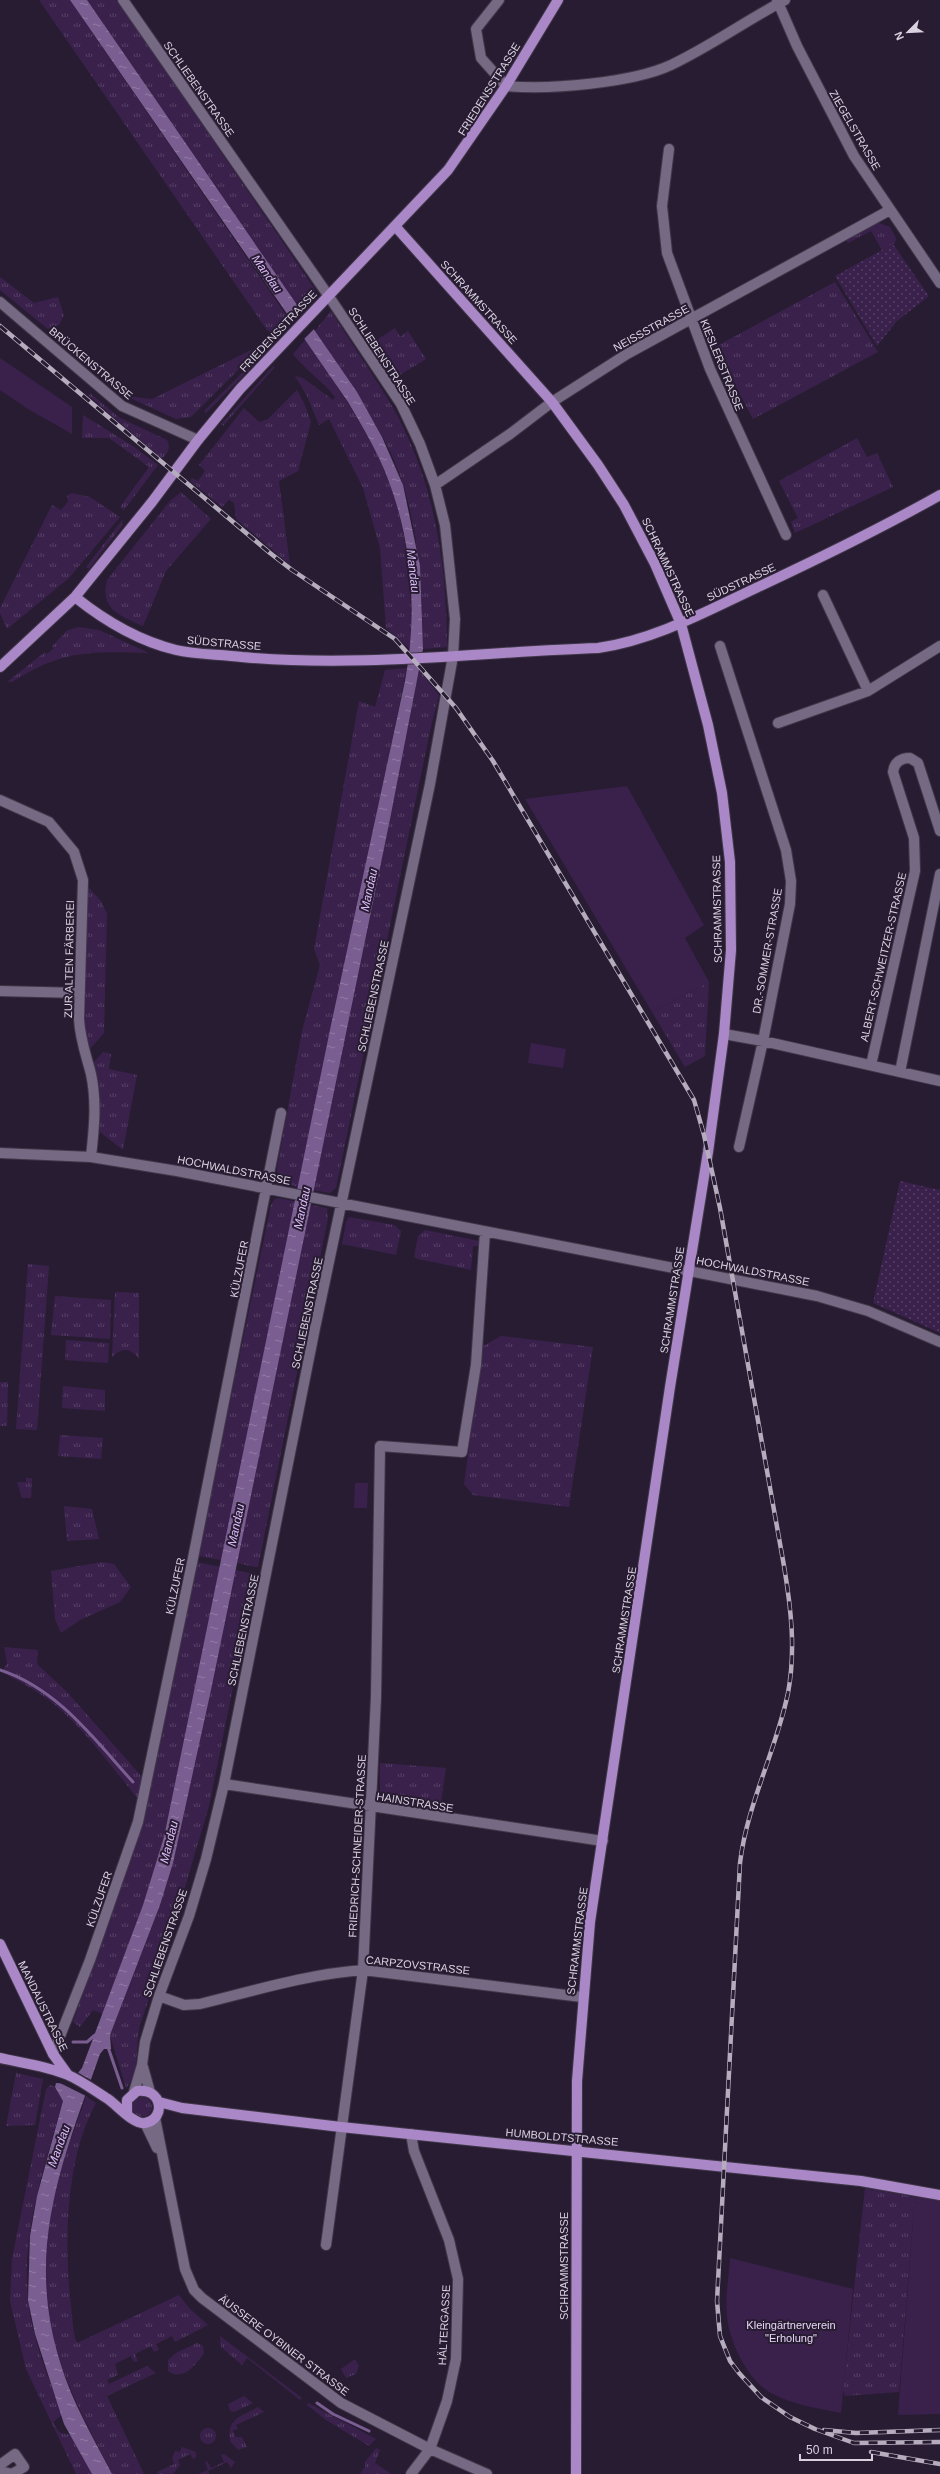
<svg xmlns="http://www.w3.org/2000/svg" width="940" height="2474" viewBox="0 0 940 2474" font-family="Arial,sans-serif">
	<style>
		.grass { fill: url(#grass-tufts) }
		.park { fill: url(#park-dots) }
		.garden { fill: #3a214c }
		.water { fill: url(#water-ripples) }
		.pier { fill: #281c32 }
		.lines { fill: none; stroke-linecap: round; stroke-linejoin: round }
		.stream { stroke: #7a5e91; stroke-width: 3 }
		.minor-casing { stroke: #413749; stroke-width: 12 }
		.major-casing { stroke: #413749; stroke-width: 12 }
		.minor { stroke: #766983; stroke-width: 10 }
		.major { stroke: #aa88c7; stroke-width: 10 }
		.rail-casing { stroke: #b5acbd; stroke-width: 4.5 }
		.rail { stroke: #281c32; stroke-width: 3; stroke-dasharray: 9; stroke-linecap: butt }
		.labels { text-anchor: middle; dominant-baseline: central; stroke-width: 4; stroke-linejoin: round; paint-order: stroke }
		.street-label { font-size: 11px; fill: #d9d1e0; stroke: #281c32 }
		.park-label { font-size: 11px; fill: #e6d6f5; stroke: #281c32 }
		.water-label { font-size: 12px; font-style: italic; fill: #dcbbf8; stroke: #281c32 }
	</style>
	<defs>
		<pattern id="grass-tufts" width="24" height="20" patternUnits="userSpaceOnUse"><rect width="24" height="20" fill="#3a214c"/><path d="M3 7l-1-3M5 7V3M7 7l1-3M15 17l-1-3M17 17v-4M19 17l1-3" fill="none" stroke="#564066"/></pattern>
		<pattern id="park-dots" width="8" height="8" patternUnits="userSpaceOnUse"><rect width="8" height="8" fill="#3a214c"/><path d="M2 2h.1M6 6h.1" fill="none" stroke="#564066" stroke-width="1.8" stroke-linecap="round"/></pattern>
		<pattern id="water-ripples" width="26" height="14" patternUnits="userSpaceOnUse"><rect width="26" height="14" fill="#7a5e91"/><path d="M2 4q2-2 4 0t4 0M15 11q2-2 4 0t4 0" fill="none" stroke="#927ba5"/></pattern>
	</defs>
	<rect width="100%" height="100%" fill="#281c32"/>
	<path class="grass" d="M39,0H70L288,318L273,334L267,330Z
		M87,0H117L122,7L316,291L299,309Z
		M876,222L890,227L896,238L895,243L882,250L871,231L848,243L845,239Z
		M0,277L34,303L58,297L64,315L59,325L48,329L0,290Z
		M835,282L878,352L753,419L715,347Z
		M331,311C351,343 373,374 392,406C434,479 447,564 447,647L423,649C422,578 418,500 382,436C362,400 336,366 314,332Z
		M395,328L400,337L408,331L426,359L395,378L372,343Z
		M305,340C332,378 358,416 379,458C408,517 412,585 411,650L386,628L380,548L363,488L329,419L319,425L307,396L295,376L303,378L333,400L335,397C322,380 305,370 293,354Z
		M251,350L256,352L191,417L176,419L126,396L152,399Z
		M261,354L263,356L206,413L204,411Z
		M273,366L275,367L223,426L221,424Z
		M297,390L305,405L311,422L298,471L279,481L290,565L236,519L234,503L229,500L222,507L190,481L192,478L198,481L205,471L199,465L244,408L259,422L268,419Z
		M90,393L120,418L167,440C171,448 168,452 162,459L89,396Z
		M83,415L133,446L158,465L124,510L120,507L149,467L109,438H82Z
		M857,438L867,457L877,453L893,487L795,533L791,522L798,518L779,481Z
		M181,492L211,519L166,571L143,626C121,616 99,609 107,580L170,501Z
		M72,493L90,497L120,517L69,578L7,629L0,613V608L52,505L61,510L68,502L67,496Z
		M123,519L122,526L89,569L86,567Z
		M79,627L99,630L149,653C92,651 61,650 12,682H7L45,652L47,654L54,648L52,646L68,630Z
		M407,668L299,1187C286,1184 278,1182 277,1168L302,1031L320,965L314,949L359,701L375,707L385,670Z
		M419,670L439,695L430,731L336,1188L330,1193L313,1190Z
		M88,887L101,901L107,914L104,1033L89,1050L85,1030Z
		M709,982L705,1056L685,1067L652,1012Z
		M103,1052L111,1054L109,1069L137,1075L123,1150L100,1132V1090L92,1064Z
		M278,1198L297,1202L221,1560L198,1556L271,1205L274,1200Z
		M310,1205L327,1208L328,1218L258,1567H255L237,1563Z
		M349,1217L394,1225L401,1231L396,1255L342,1244L346,1222Z
		M425,1230L479,1241V1246H473L471,1270L418,1259L414,1257L418,1236Z
		M28,1264L49,1266L37,1430L16,1429Z
		M115,1292L139,1293V1359C131,1348 122,1347 112,1357Z
		M55,1296L111,1300L110,1339L51,1335Z
		M501,1336L593,1347L569,1507L473,1495L464,1484L483,1346Z
		M66,1340L109,1343L108,1363L65,1360Z
		M0,1382H8L7,1426H0Z
		M63,1386L105,1390V1411L62,1408Z
		M60,1435L103,1438L101,1459L58,1456Z
		M26,1478H32L31,1498H22L17,1482H26Z
		M64,1506L92,1509L99,1539L67,1541Z
		M102,1562L114,1564L131,1587L120,1602L80,1620L61,1633L55,1619L51,1571Z
		M197,1562L220,1567L164,1837L143,1905L103,2014L93,2010L80,2027L73,2022L142,1824Z
		M235,1570L256,1574L209,1806L172,1931L140,2025C135,2045 140,2073 126,2088L110,2035L160,1905L173,1863Z
		M4,1647L38,1650L37,1664L68,1693L142,1777L138,1799C112,1767 86,1731 54,1704C38,1691 20,1682 2,1672L7,1663Z
		M380,1763L446,1768L440,1810L380,1800Z
		M16,2073L43,2079L35,2125L6,2126Z
		M50,2085L55,2087L63,2101C45,2164 21,2233 28,2300C32,2338 47,2375 61,2410L62,2415L53,2422C58,2432 61,2435 72,2434L92,2474H76L26,2369L10,2301L12,2259L46,2089Z
		M86,2096L96,2103C65,2159 64,2245 71,2307C73,2318 72,2332 77,2343L179,2295L189,2308L208,2325L175,2342L172,2336L156,2344L159,2350L154,2352L151,2346L135,2354L138,2361L134,2362L131,2356L115,2364L118,2375L107,2380L109,2384L147,2366L156,2373L107,2396L144,2474H112C95,2439 75,2404 62,2367C36,2299 43,2224 65,2156C71,2136 80,2116 86,2096Z
		M132 2107a10 10 0 1 1 20 0a10 10 0 1 1-20 0Z
		M865,2188L915,2197L899,2392L845,2396L843,2390Z
		M220,2336L302,2398L300,2400L247,2358L242,2365L221,2347Z
		M197,2343L203,2346L204,2353C196,2364 184,2382 168,2371V2360L176,2353Z
		M355,2359L359,2366L356,2374L346,2378L341,2369Z
		M244,2396L253,2403L234,2412L230,2411L228,2404Z
		M308,2403L376,2439L369,2446L326,2420L307,2405Z
		M258,2407L264,2412L236,2425L238,2429L233,2430L235,2437H242L247,2447L238,2450L230,2441C227,2417 241,2417 258,2407Z
		M200 2436a8 8 0 1 1 16 0a8 8 0 1 1-16 0Z
		M182,2447L196,2452V2457L193,2459L190,2454L178,2460L180,2465L173,2474H158L157,2472L174,2464L172,2458L175,2451L180,2452Z
		M376,2448L380,2450L375,2463L391,2474H360L365,2467V2462Z
		M224,2454L235,2462L231,2468L227,2462L208,2471L209,2474H198L208,2470L205,2462L207,2461L211,2468L224,2462L221,2455Z"/>
	<path class="park" d="M893,244L929,296L897,321L877,346L835,276Z
		M900,1181L940,1190V1333L873,1303Z"/>
	<path class="garden" d="M0,358L72,407V434L28,409L0,390Z
		M627,786L704,925L685,938L709,982L652,1012L525,799Z
		M531,1043L566,1049L563,1068L528,1063Z
		M355,1483H368L367,1508H354Z
		M915,2197L940,2201V2414L898,2415Z
		M730,2258L853,2289L841,2413C818,2408 792,2405 771,2393C748,2381 729,2341 727,2316C725,2297 729,2276 730,2258Z"/>
	<path class="water" d="M70,0H87L357,392L382,437L403,485L420,566L423,649L390,819L211,1690L173,1863L160,1905L110,2035L111,2049H104L100,2054C62,2162 24,2250 61,2365C72,2402 94,2439 112,2474H92L64,2424L35,2334L28,2300L30,2236L37,2196L63,2101L55,2087L56,2083L69,2084L82,2068L143,1905L164,1837L331,1025L405,681C419,608 411,526 379,458C370,439 359,421 348,402Z"/>
	<path class="pier" d="M300,306L314,329L303,340L287,320Z
		M77,2072L93,2081L88,2097L56,2081L68,2082Z"/>
	<g class="lines">
		<path class="stream" d="M0,1670C58,1689 94,1739 133,1782
			M73,2042H87L95,2035
			M108,2047L122,2088
			M317,2403L333,2414L369,2431"/>
		<g class="minor-casing">
			<path id="minor" d="M123,0L328,295L401,404L420,444L435,485L445,525L455,619L453,656L430,784L315,1328L224,1784L206,1859L189,1916L159,1996L145,2042L142,2065L134,2092
				M499,0L476,29L481,58L506,86C549,90 632,83 671,65C711,46 747,20 785,0
				M777,0L797,46L854,156L940,283
				M669,149L662,206L667,253L710,369L786,535
				M0,302L122,406L198,440
				M435,485L510,434L552,402L627,354L890,210
				M823,595L868,691
				M720,646L786,850L791,881L790,904L763,1041L739,1147
				M778,723L868,691L940,646
				M0,800L49,822L74,852L83,880L79,1019C80,1039 86,1055 91,1074C97,1102 94,1129 91,1157
				M0,991L80,993
				M724,1034L763,1041L940,1081
				M871,1065L915,871L914,838L893,772C894,762 901,758 910,758L918,763L940,831
				M900,1072L940,874
				M0,1153L91,1157L177,1171L817,1296L868,1311L940,1342
				M224,1784L603,1841
				M159,1996L184,2005L200,2004C253,1991 308,1974 363,1970L582,1997
				M53,2054L90,1960L138,1822L193,1558L281,1113
				M143,2067L150,2092
				M155,2118L185,2269L194,2290L202,2298L341,2403L430,2449L487,2474
				M145,2123L157,2148
				M411,2134L414,2151L449,2240L458,2279L456,2359L447,2401L430,2449L411,2474
				M326,2245L363,1970L376,1697L380,1446L462,1452L476,1365L485,1232
				M0,2465L15,2454L24,2467L12,2474L0,2471"/>
		</g>
		<g class="major-casing">
			<path id="major" d="M395,226L552,402L598,465L624,505L655,564L681,624L708,725L722,793L730,862L731,950L724,1034L708,1152L670,1387L590,1922L577,2081L576,2474
				M75,597C105,621 139,641 176,650C197,655 221,654 242,657C361,668 479,652 598,648C654,640 705,612 756,588C818,559 880,529 940,495
				M0,667L75,597L152,502L198,440L240,389L448,170L506,86L558,0
				M0,1944L53,2054L68,2075
				M0,2058C22,2063 47,2066 68,2075C82,2081 95,2091 108,2099C118,2106 134,2125 145,2123C167,2119 162,2087 137,2091L127,2100V2113
				M159,2102L182,2108L341,2127L861,2181L940,2195"/>
		</g>
		<use href="#minor" class="minor"/>
		<use href="#major" class="major"/>
		<g class="rail-casing">
			<path id="rail" d="M0,326L270,553L292,570L395,639L456,708L493,761L694,1100L704,1135L720,1208L784,1566C791,1608 796,1650 788,1693C776,1751 747,1804 740,1863L717,2301L720,2336L730,2361L739,2373L761,2397L790,2417L815,2429L854,2443L940,2442
				M824,2430L856,2433L940,2430
				M871,2452L940,2464"/>
		</g>
		<use href="#rail" class="rail"/>
	</g>
	<g class="labels">
		<g class="street-label">
			<text transform="translate(199 89) rotate(55)">SCHLIEBENSTRASSE</text>
			<text transform="translate(489 89) rotate(-58)">FRIEDENSSTRASSE</text>
			<text transform="translate(855 130) rotate(60)">ZIEGELSTRASSE</text>
			<text transform="translate(479 302) rotate(48)">SCHRAMMSTRASSE</text>
			<text transform="translate(651 328) rotate(-29)">NEISSSTRASSE</text>
			<text transform="translate(278 331) rotate(-47)">FRIEDENSSTRASSE</text>
			<text transform="translate(382 356) rotate(57)">SCHLIEBENSTRASSE</text>
			<text transform="translate(91 363) rotate(40)">BRÜCKENSTRASSE</text>
			<text transform="translate(722 365) rotate(68)">KIESLERSTRASSE</text>
			<text transform="translate(668 567) rotate(65)">SCHRAMMSTRASSE</text>
			<text transform="translate(741 582) rotate(-25)">SÜDSTRASSE</text>
			<text transform="translate(224 643) rotate(5)">SÜDSTRASSE</text>
			<text transform="translate(717 909) rotate(-91)">SCHRAMMSTRASSE</text>
			<text transform="translate(767 951) rotate(-80)">DR.-SOMMER-STRASSE</text>
			<text transform="translate(883 957) rotate(-77)">ALBERT-SCHWEITZER-STRASSE</text>
			<text transform="translate(69 959) rotate(-89)">ZUR ALTEN FÄRBEREI</text>
			<text transform="translate(373 996) rotate(-78)">SCHLIEBENSTRASSE</text>
			<text transform="translate(234 1170) rotate(11)">HOCHWALDSTRASSE</text>
			<text transform="translate(239 1269) rotate(-79)">KÜLZUFER</text>
			<text transform="translate(753 1271) rotate(11)">HOCHWALDSTRASSE</text>
			<text transform="translate(672 1300) rotate(-81)">SCHRAMMSTRASSE</text>
			<text transform="translate(307 1313) rotate(-78)">SCHLIEBENSTRASSE</text>
			<text transform="translate(175 1586) rotate(-78)">KÜLZUFER</text>
			<text transform="translate(624 1620) rotate(-81)">SCHRAMMSTRASSE</text>
			<text transform="translate(243 1630) rotate(-78)">SCHLIEBENSTRASSE</text>
			<text transform="translate(415 1802) rotate(9)">HAINSTRASSE</text>
			<text transform="translate(357 1846) rotate(-87)">FRIEDRICH-SCHNEIDER-STRASSE</text>
			<text transform="translate(99 1899) rotate(-71)">KÜLZUFER</text>
			<text transform="translate(577 1941) rotate(-83)">SCHRAMMSTRASSE</text>
			<text transform="translate(165 1943) rotate(-71)">SCHLIEBENSTRASSE</text>
			<text transform="translate(418 1965) rotate(6)">CARPZOVSTRASSE</text>
			<text transform="translate(43 2006) rotate(64)">MANDAUSTRASSE</text>
			<text transform="translate(562 2137) rotate(5)">HUMBOLDTSTRASSE</text>
			<text transform="translate(564 2266) rotate(-90)">SCHRAMMSTRASSE</text>
			<text transform="translate(444 2325) rotate(-87)">HÄLTERGASSE</text>
			<text transform="translate(284 2345) rotate(37)">ÄUSSERE OYBINER STRASSE</text>
		</g>
		<g class="park-label">
			<text x="791" y="2325">Kleingärtnerverein<tspan x="791" dy="13">"Erholung"</tspan></text>
		</g>
		<g class="water-label">
			<text transform="translate(267 274) rotate(55)">Mandau</text>
			<text transform="translate(413 571) rotate(83)">Mandau</text>
			<text transform="translate(369 890) rotate(-78)">Mandau</text>
			<text transform="translate(302 1208) rotate(-78)">Mandau</text>
			<text transform="translate(236 1525) rotate(-78)">Mandau</text>
			<text transform="translate(169 1842) rotate(-76)">Mandau</text>
			<text transform="translate(59 2146) rotate(-70)">Mandau</text>
		</g>
	</g>
	<g transform="translate(908 32) rotate(246)" stroke="#281c32" stroke-width="3" paint-order="stroke">
	<path d="M0-3L7 15L0 10L-7 15Z" fill="#d9d1e0"/>
	<text y="-6" font-size="11" font-weight="bold" text-anchor="middle" fill="#d9d1e0">N</text>
	</g>
	<path d="M800 2454v6h72v-6" fill="none" stroke="#d9d1e0" stroke-width="2"/>
	<text x="806" y="2454" font-size="12" fill="#d9d1e0" stroke="#281c32" stroke-width="3" paint-order="stroke">50 m</text>
</svg>
